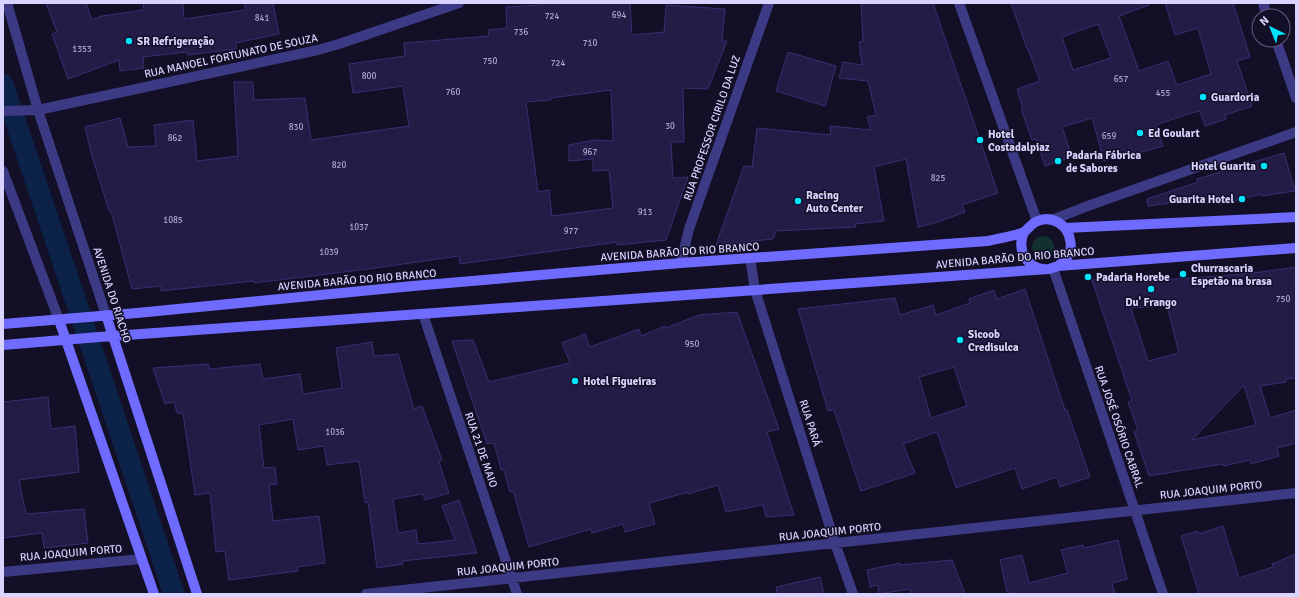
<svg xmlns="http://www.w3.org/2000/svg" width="1299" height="597" viewBox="0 0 1299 597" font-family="Signika,sans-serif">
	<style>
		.green { fill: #12302f }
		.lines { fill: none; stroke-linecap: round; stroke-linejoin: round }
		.canal { stroke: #0c2248; stroke-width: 21 }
		.building { fill: #241b47; stroke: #3b2d73; fill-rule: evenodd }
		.minor { stroke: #3d3a85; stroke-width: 10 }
		.tertiary { stroke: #3d3a85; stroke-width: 10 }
		.secondary { stroke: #6f6bff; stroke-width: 10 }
		.poi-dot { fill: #00e5ff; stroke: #130f26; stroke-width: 1.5 }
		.labels { text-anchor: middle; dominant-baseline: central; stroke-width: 3; stroke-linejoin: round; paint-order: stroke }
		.number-label { font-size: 9px; fill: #aca6d1 }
		.poi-label { font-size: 11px; font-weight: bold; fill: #d9d4ff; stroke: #130f26; text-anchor: start }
		.street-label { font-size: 11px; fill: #d9d4ff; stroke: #130f26 }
	</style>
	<rect width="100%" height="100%" fill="#130f26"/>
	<path class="green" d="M1032 247a11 11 0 1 1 22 0a11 11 0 1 1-22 0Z"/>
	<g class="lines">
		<path class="canal" d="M3,84L174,594"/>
	</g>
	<path class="building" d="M46,3H86L92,20L102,16L144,10L143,3H183L184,19L246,10L244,3H273L279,34L236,43V49L188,55L187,52L143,57L144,68L120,71L119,60L68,79L52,34L57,32Z
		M540,3H630L632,35L664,32L666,5L725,9L722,41H727L708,89L683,88L684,142H671L673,178L688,177L666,240L617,245V242L460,264L459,256L376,268L254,283V281L161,291V286L132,289L111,211H109L92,156L85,127L120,118L128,147L156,146L154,125L193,120L197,161L238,156L234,82H253L254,100L305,98L311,140L409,126L403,86L353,93L349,64L405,56L404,43L489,36L488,30L507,28L506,7L540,5ZM611,90L613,141L594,140L569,145V161L593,159V171L609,170L613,208L552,216L549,190L538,192L526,102L551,100V98Z
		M861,3H933L998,193L962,205L965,212L938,222L918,227L906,159L874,167L884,221L855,224L856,227L776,231L773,239L716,245L744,166L752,167L757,128L831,135L830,126L871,130L867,117L876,115L868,81L839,78L843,62L862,65L859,42L863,41Z
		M1011,3H1149V5L1119,16L1139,71L1168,61L1177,85L1211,74L1198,28L1175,35L1165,3H1233L1250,57L1237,61L1252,106L1225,115L1226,119L1205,126L1200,111L1191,113L1156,125L1163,146L1128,156L1127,154L1104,161L1092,118L1062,127L1072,157L1045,166L1036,139L1032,140L1021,109H1023L1017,89L1040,81L1028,49H1027ZM1098,24L1111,58L1073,70L1062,37Z
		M788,52L836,66L825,106L776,91Z
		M1284,153L1295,191L1262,196L1261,194L1235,201L1234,198L1215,204L1214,201L1204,204L1202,199L1148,206L1147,199L1198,182L1197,179Z
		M1296,267V378L1286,379V382L1260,386L1270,418L1296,410V443L1277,448L1279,456L1251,464L1250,460L1223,466L1222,464L1149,476L1134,432L1138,430L1128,402L1132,401L1092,280L1121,278L1122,282L1193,278L1253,273ZM1167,306L1179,353L1148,361L1131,308ZM1244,385L1256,425L1192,440Z
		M1025,289L1065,410H1067L1090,477L1060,487L1057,477L1022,489L1015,468L956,488L937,432L903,444L915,473L861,491L834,410L828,411L798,309L895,298L900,315L933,305L936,315L970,303L969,299L994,290L997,299ZM954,367L967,406L931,418L919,377Z
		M737,312L779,429L767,432L794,515L766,517L763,505L726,512L718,485L688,494V492L649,503L655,524L625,532L623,524L592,533L591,529L529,547L513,491L510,492L504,470H501L494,443L487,444L452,341L473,340L489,382L570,363L562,343L585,334L590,347L639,329L641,336L665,326L666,328L699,315Z
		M372,342L374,356L398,354L414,409L422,406L442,460L439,462L449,493L425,500L423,494L393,499L398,533L416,530L418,544L455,540L442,506L459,500L477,553L402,561L403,564L377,568L368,502L365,503L359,461L327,465L324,446L298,450L293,419L259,425L264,468L275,467L277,484L269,485L273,521L319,516L325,563L297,567L298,571L229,580L225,551L216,552L210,493L195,495L183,414L177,413L174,402L165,404L153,368L208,364L210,369L260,364L263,379L300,374L303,394L342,388L336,348Z
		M48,397L51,429L75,426L79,472L19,480L26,514L84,509L88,543L44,548L42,533L3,538V402Z
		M1223,526L1239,578L1273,567L1272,564L1296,554V594H1199L1181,536L1198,531L1199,534Z
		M1118,540L1127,579L1112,583L1115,594H1009L1008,591L1007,592L1000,560L1022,555L1029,583L1068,573L1061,550L1083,545L1084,548Z
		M952,560L965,594H911L910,589L879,594L878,585L870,587L867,570L900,563V565Z
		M820,577L824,594H777L776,587Z"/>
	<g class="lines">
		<path class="minor" d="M7,3L38,110L106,315
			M959,3L1037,221
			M1263,3L1267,16
			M1276,40L1296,98
			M3,111L38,110L318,50L339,44L459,3
			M3,171L59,320
			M1052,220L1085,207L1296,132
			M750,258L755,290L835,543L853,594
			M681,263L689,229L769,3
			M423,314L517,594
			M3,572L142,559
			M366,594L1296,493"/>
		<path class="tertiary" d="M1053,268L1163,594"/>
		<path class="secondary" d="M1065,228L1296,217
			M1024,232C1017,248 1024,265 1042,269
			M106,315L197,594
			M59,320L154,594
			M3,324L137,313L413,286L681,263L988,241C995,239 1019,235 1024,232C1029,229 1031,223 1038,221C1052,215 1068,225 1070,240C1073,251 1067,260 1058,266
			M3,345L99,337L1049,269L1058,266L1296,248"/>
	</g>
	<g class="poi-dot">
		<circle cx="129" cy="41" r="4"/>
		<circle cx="1203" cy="97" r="4"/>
		<circle cx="1140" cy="133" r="4"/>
		<circle cx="980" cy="140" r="4"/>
		<circle cx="1058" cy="161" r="4"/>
		<circle cx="1264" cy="166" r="4"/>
		<circle cx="1242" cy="199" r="4"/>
		<circle cx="798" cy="201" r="4"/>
		<circle cx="1183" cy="274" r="4"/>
		<circle cx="1088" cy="277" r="4"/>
		<circle cx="1151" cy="289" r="4"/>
		<circle cx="960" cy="340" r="4"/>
		<circle cx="575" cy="381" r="4"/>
	</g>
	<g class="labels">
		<g class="number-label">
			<text x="619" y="15">694</text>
			<text x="552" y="16">724</text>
			<text x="262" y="18">841</text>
			<text x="521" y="32">736</text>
			<text x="590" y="43">710</text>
			<text x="82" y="49">1353</text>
			<text x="490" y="61">750</text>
			<text x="558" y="63">724</text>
			<text x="369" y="76">800</text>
			<text x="1121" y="79">657</text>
			<text x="453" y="92">760</text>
			<text x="1163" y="93">455</text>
			<text x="670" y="126">30</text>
			<text x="296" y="127">830</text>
			<text x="1109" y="136">659</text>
			<text x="175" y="138">862</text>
			<text x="590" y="152">967</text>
			<text x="339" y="165">820</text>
			<text x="938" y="178">825</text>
			<text x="645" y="212">913</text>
			<text x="173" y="220">1085</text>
			<text x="359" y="227">1037</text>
			<text x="571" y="231">977</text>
			<text x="329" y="252">1039</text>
			<text x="1283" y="299">750</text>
			<text x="692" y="344">950</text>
			<text x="335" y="432">1036</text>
		</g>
		<g class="poi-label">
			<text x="137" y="41">SR Refrigeração</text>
			<text x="1211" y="97">Guardoria</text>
			<text x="1148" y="133">Ed Goulart</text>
			<text x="988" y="134">Hotel<tspan x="988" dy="13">Costadalpiaz</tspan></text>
			<text x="1066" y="155">Padaria Fábrica<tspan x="1066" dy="13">de Sabores</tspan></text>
			<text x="1256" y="166" text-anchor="end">Hotel Guarita</text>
			<text x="806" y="195">Racing<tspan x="806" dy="13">Auto Center</tspan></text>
			<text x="1234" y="199" text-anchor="end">Guarita Hotel</text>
			<text x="1191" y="268">Churrascaria<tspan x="1191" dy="13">Espetão na brasa</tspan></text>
			<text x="1096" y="277">Padaria Horebe</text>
			<text x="1151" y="302" text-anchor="middle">Du' Frango</text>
			<text x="968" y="334">Sicoob<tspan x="968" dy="13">Credisulca</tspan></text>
			<text x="583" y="381">Hotel Figueiras</text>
		</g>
		<g class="street-label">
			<text transform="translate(231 56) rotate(-12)">RUA MANOEL FORTUNATO DE SOUZA</text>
			<text transform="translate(712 128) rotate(-71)">RUA PROFESSOR CIRILO DA LUZ</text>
			<text transform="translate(680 252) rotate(-4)">AVENIDA BARÃO DO RIO BRANCO</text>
			<text transform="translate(1015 258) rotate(-5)">AVENIDA BARÃO DO RIO BRANCO</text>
			<text transform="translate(357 280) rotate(-5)">AVENIDA BARÃO DO RIO BRANCO</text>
			<text transform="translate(112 295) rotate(72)">AVENIDA DO RIACHO</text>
			<text transform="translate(810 423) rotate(72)">RUA PARÁ</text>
			<text transform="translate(1119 427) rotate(71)">RUA JOSÉ OSÓRIO CABRAL</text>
			<text transform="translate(481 450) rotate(71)">RUA 21 DE MAIO</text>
			<text transform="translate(1211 490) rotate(-6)">RUA JOAQUIM PORTO</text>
			<text transform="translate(830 532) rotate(-6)">RUA JOAQUIM PORTO</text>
			<text transform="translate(71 553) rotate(-5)">RUA JOAQUIM PORTO</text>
			<text transform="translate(508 567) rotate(-6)">RUA JOAQUIM PORTO</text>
		</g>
	</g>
	<rect width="1299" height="597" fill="none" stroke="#d9d4ff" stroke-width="8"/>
	<g transform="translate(1271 28) rotate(317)"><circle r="19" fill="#130f26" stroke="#625e7d"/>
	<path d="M0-3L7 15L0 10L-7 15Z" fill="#00e5ff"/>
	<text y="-6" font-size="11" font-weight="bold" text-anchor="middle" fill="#d9d4ff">N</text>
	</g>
</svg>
